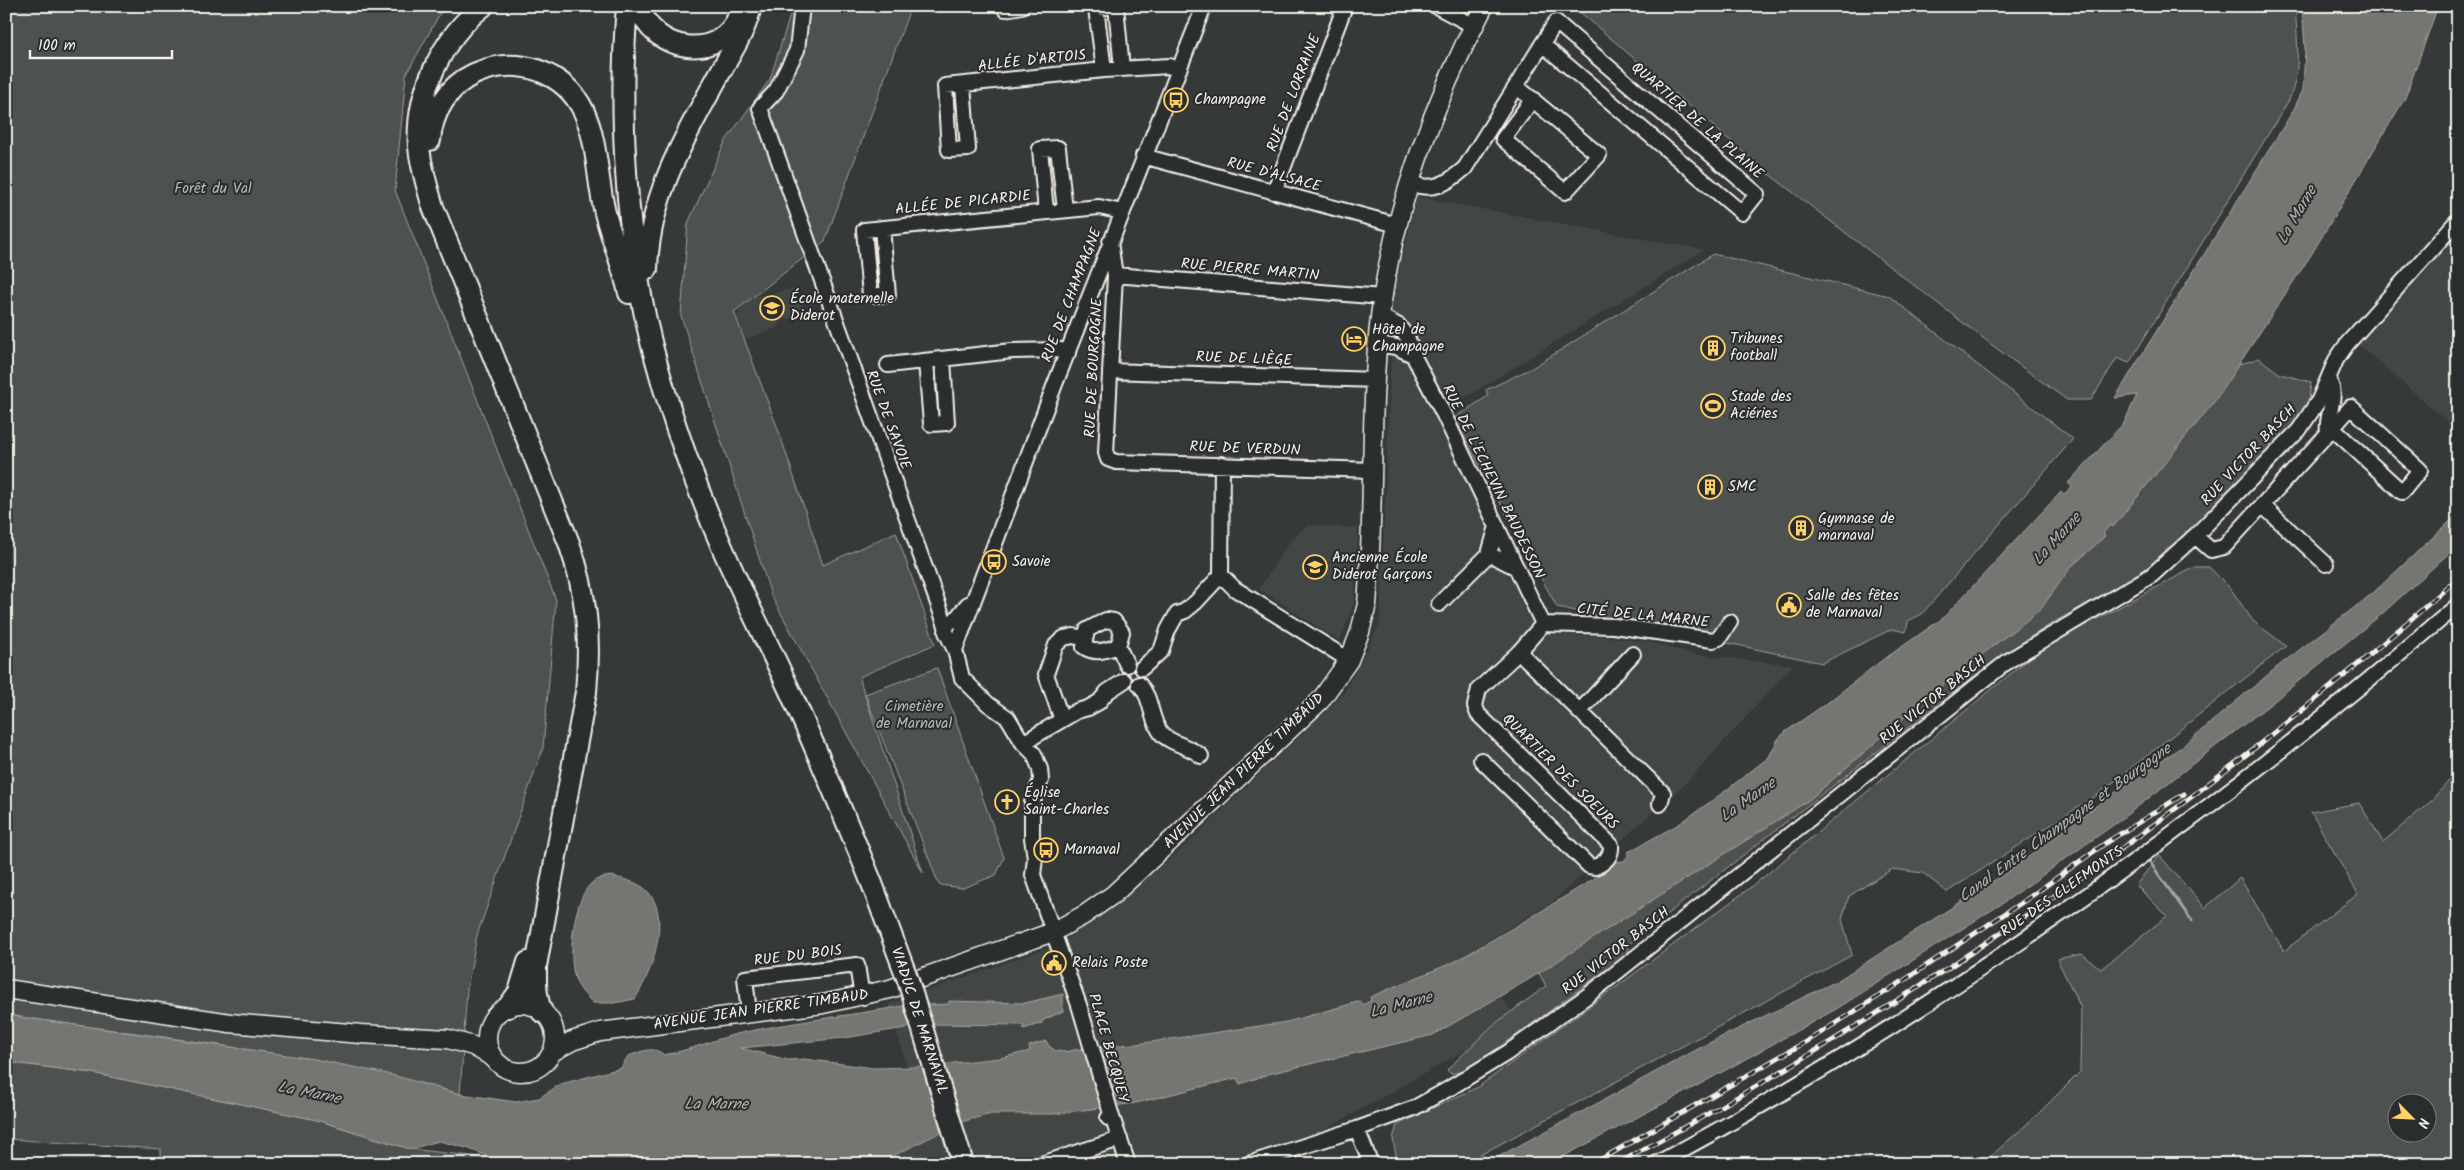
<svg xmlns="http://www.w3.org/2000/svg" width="2464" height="1170" viewBox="0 0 2464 1170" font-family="Kalam,sans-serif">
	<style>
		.built { fill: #434645 }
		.green { fill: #4e514f; stroke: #a1a19c; fill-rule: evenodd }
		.water { fill: #757572; stroke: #a8a7a1 }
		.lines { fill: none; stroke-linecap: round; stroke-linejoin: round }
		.stream { stroke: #a8a7a1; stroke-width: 3 }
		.minor-casing { stroke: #f4f1e8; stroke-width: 18 }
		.major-casing { stroke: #f4f1e8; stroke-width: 21 }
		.highway-casing { stroke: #f4f1e8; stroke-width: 24 }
		.minor { stroke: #2a2d2e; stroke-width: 14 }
		.major { stroke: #2a2d2e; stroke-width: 18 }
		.highway { stroke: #2a2d2e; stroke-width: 20 }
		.rail-casing { stroke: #f4f1e8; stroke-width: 5 }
		.rail { stroke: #2a2d2e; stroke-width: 3; stroke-dasharray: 9; stroke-linecap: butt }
		.highway-bridge-casing { stroke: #f4f1e8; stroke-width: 24; stroke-linecap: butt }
		.highway-bridge { stroke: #2a2d2e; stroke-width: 20 }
		.labels { text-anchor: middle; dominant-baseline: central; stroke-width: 4; stroke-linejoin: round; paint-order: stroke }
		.street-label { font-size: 15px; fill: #f4f1e8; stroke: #2a2d2e }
		.poi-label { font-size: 15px; fill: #f4f1e8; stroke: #2a2d2e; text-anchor: start }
		.park-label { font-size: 15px; fill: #bab9b2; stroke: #2a2d2e }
		.water-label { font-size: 16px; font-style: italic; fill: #b4b3ad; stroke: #2a2d2e }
	</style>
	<rect width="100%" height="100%" fill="#363939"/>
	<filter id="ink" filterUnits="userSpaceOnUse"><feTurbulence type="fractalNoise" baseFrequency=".02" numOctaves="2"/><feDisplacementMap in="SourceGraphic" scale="10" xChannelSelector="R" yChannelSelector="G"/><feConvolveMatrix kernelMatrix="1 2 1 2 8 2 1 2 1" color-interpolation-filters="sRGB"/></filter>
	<g filter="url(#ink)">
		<path class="built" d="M1417,197L1704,250L1437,415L1508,576L1554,635L1601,636L1649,642L1691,654L1793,665L1688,781L1551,903L1466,954L1519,1020L1264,1164H891L907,1068L889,1004L1059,944L1123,899L1184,847L1344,693L1380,624L1394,289Z
			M2458,230V431L2357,343Z
			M796,288L807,319H782L777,328L746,339L737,319L745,297L772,294Z
			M1307,525L1358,528L1354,602L1340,641L1259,589L1288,544Z
			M142,1156L143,1164H6V1160Z"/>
		<path class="green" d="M6,6H444L406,75L395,190L556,600L543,748L477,935L467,989L460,1094C312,1053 157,1037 6,1015Z
			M793,6H911L825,241L734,312L779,432L823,565L896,532L935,644L859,677L923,873L771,595L681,316L688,223L725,142L770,79Z
			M1573,6H2295C2297,39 2302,69 2289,100L2129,363L2117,358L2091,400H2067L2000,351L1769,174Z
			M1713,254L1889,296L2073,439L1922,614L1908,621L1906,632L1892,629L1822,663L1557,607L1454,418L1488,396L1486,390L1532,368Z
			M2259,358L2280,374L2311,382L2309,401L2288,433L2150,569L2054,622L1994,661L1630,943L1628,954L1468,1070L1451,1074L1447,1070L1492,1026L1546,986L1536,967L1703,859L2229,368Z
			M2195,567H2209L2230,588L2253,621L2286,646L2097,795L1947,892L1923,873L1892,869L1849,896L1842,919L1852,955L1463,1164H1400L1397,1161L1393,1139L1397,1125L1478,1087L1619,985L1755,884L2042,648Z
			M937,668L1004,858L996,875L963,888L939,885L865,694Z
			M2458,771V1164H1982L2035,1117L2080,1072L2081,1008L2057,959L2082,954L2101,969L2167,916L2136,885L2159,855L2205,908L2240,878L2284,951L2358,894L2311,812L2359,803L2383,842L2429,803ZM2396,1102H2426V1132H2396Z
			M6,1062L92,1073L317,1120L410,1149L543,1164H161V1149L6,1139Z"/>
		<path class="water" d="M2302,6H2438L2405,98L2311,255L2214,402L2113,527L2110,525L2103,533L2105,536L2071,567L2040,610L1937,689L1809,800L1528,980L1433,1035L1272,1073L1240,1084L1237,1078L1136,1103L1053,1114H991L961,1122L893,1156L891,1164H507L467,1148L439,1141L410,1149L317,1120L92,1073L6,1062V1015L314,1059L392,1075L460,1094L516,1102L539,1098L561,1084L621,1068L628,1056C641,1052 653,1045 664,1055C692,1050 717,1038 745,1032C805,1020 866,1013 927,1002V1005L949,1004V1001L1025,1003L1063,994V1011L1042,1021V1023L1024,1029L1023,1025L930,1024L844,1038L741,1048L788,1060L804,1059L874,1068L916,1067L1001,1058L1030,1051L1029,1046L1046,1041L1049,1046L1056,1051L1065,1052L1089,1047L1137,1044L1287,1022L1361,1001L1362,1005L1371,1001L1370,997L1454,962L1530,918L1595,878L1616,862L1624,861L1628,856V852L1679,824L1724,792L1769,757L1778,739L1785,732L1827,703L1877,664L1943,618L2061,492L2064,494L2072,487L2068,483L2124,423L2137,395L2115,398L2293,111L2303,90L2305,48Z
			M2458,514V545L2383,613L2269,705L2119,821L2006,901L1838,1008L1704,1082L1549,1164H1485L1709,1043L1837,981L2009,871L2103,801L2184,745L2276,668L2373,593Z
			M611,876C622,879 634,881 644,888C674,912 652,973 635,999L614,1003H593C585,995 578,988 575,978C568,956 573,905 588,887C594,879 602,877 611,876Z"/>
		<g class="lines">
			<path class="stream" d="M2149,861L2192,921"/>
			<g class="minor-casing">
				<path id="minor" d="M802,6L797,50L776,91L760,108L946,626
					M1005,6V9L1022,6
					M1436,6L1474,26
					M1122,69L1116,6L1096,8L1104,70L1169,66L1178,70
					M963,85L968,149L949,150L945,86L1104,70
					M1516,86L1599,155L1565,192L1503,139L1533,99
					M1143,156L1397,225
					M1410,183C1433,192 1447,184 1465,168L1556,22L1757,194L1742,213L1542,44
					M1274,192L1345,6
					M1046,211L1040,149L1058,148L1065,210
					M882,228L888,295H870L864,230L1099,207L1122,212
					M1110,242L1115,275L1106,453L1108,459L1116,462L1373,470
					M1115,275L1382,297
					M1380,316L1399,326L1408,339L1413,355L1444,415L1543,624
					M1377,344L1396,347L1413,355
					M926,361L931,424L947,423L943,359
					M888,365L1012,351L1061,350L1068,353
					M1110,371L1376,380
					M2328,433L2351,407L2420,470L2402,492L2332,428
					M2262,505L2326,564
					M2195,536L2211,550L2224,547L2328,433C2325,414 2340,396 2328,380
					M1489,554L1497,526
					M1221,575L1235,589L1349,660
					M968,604L955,620L947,623L946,632L955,650L962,678L988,704L1008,718L1023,743L1034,754L1040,769L1041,780L1032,803V838L1035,858L1033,875L1079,1005L1112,1117
					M1439,604L1489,554L1517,568
					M1543,624L1614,626L1713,640L1719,638L1730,622
					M1118,646C1106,650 1096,655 1084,647L1087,630L1106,620L1114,621L1122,632L1118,646L1127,665
					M955,650L1055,384L1204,6
					M1519,652L1663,793L1660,804
					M1142,668L1161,651L1168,630L1177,614L1185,611L1196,602L1221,575L1222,464
					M1139,684C1153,699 1149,717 1161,733C1170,744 1190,746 1201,756
					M1579,712L1633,654
					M1062,720L1046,674L1056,645L1064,638L1073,636L1084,638
					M1023,743L1077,711L1088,708L1099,702L1107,692L1124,681
					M1481,760L1589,866L1595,867C1605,863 1612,856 1611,845L1478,714L1475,706L1479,689L1519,652L1543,624
					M749,1013L745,978L857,965L862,997
					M1108,1118L1112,1117L1128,1164
					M1357,1129L1371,1164
					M1041,1164L1120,1139
					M1248,1164L1357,1129L1414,1108L1450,1088L1507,1053L1587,996L2008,661L2152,575L2195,536L2299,430L2319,400L2336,360L2347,344L2458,220
					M1656,1164C1944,1010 2210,817 2458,605"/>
			</g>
			<g class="major-casing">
				<path id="major" d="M6,989L230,1023L361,1034L448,1039L473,1046L492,1057
					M487 1038a34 34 0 1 1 68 0a34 34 0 1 1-68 0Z
					M552,1052L572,1041L600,1032L823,1004L890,989L1053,932L1084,915L1114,894L1320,701L1349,660L1360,632L1367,604C1375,508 1369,412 1380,317C1392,212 1435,99 1484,6"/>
			</g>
			<g class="highway-casing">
				<path id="highway" d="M483,6C442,38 415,94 419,147C421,167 427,187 433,207L569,543C587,595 591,637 586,692L536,966C536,982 535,996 542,1012
					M627,6C618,112 626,243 652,346C670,415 694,482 722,547C744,598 770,647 793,698C820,758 846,820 871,881
					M639,6C652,53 721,63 739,15
					M430,140C432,113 448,86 474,74C494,65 516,63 537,70C602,93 592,159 605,213C612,240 623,266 629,293
					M647,269C649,195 686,135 721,71C732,51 746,30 751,6
					M508,1007L519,992L528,962"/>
			</g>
			<use href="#minor" class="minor"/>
			<use href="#major" class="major"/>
			<use href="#highway" class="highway"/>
			<g class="rail-casing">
				<path id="rail" d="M1593,1164L1809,1040L1903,981L2027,899L2107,842L2184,794
					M1617,1164C1919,1002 2202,806 2458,578"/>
			</g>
			<use href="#rail" class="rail"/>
			<g class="highway-bridge-casing">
				<path id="highway-bridge" d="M871,881L908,980L963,1164"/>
			</g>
			<use href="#highway-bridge" class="highway-bridge"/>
		</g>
	</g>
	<defs>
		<g id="bus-ring" transform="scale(1.25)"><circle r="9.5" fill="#2a2d2e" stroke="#ffd166" stroke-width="1.5"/><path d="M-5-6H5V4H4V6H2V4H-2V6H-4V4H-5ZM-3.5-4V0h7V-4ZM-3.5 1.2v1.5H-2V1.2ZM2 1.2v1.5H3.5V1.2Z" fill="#ffd166"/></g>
		<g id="school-ring" transform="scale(1.25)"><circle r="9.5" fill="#2a2d2e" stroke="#ffd166" stroke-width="1.5"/><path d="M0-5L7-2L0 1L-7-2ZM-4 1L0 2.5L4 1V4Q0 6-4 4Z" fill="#ffd166"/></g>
		<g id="hotel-ring" transform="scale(1.25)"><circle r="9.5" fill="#2a2d2e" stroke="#ffd166" stroke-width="1.5"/><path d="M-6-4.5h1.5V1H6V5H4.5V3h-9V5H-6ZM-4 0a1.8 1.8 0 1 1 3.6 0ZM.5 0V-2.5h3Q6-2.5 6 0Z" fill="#ffd166"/></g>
		<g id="building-ring" transform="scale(1.25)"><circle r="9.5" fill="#2a2d2e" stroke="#ffd166" stroke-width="1.5"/><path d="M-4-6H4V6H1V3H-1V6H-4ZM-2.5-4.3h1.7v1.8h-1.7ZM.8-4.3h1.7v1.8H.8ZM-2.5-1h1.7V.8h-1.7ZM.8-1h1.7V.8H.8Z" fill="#ffd166"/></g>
		<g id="stadium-ring" transform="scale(1.25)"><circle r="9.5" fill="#2a2d2e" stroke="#ffd166" stroke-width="1.5"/><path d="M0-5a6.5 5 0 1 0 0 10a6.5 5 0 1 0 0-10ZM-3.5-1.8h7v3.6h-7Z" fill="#ffd166"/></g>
		<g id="civic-ring" transform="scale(1.25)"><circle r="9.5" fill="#2a2d2e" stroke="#ffd166" stroke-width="1.5"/><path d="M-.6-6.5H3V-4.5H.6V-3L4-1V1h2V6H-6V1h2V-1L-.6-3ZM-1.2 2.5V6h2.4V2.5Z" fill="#ffd166"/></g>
		<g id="church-ring" transform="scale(1.25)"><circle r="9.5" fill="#2a2d2e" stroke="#ffd166" stroke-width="1.5"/><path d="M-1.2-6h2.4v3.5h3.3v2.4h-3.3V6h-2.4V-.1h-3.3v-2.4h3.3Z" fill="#ffd166"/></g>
	</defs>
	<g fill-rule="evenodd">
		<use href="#bus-ring" x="1176" y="100"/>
		<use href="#school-ring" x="772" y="308"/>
		<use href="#hotel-ring" x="1354" y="339"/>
		<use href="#building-ring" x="1713" y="348"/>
		<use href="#stadium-ring" x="1713" y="406"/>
		<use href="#building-ring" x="1710" y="487"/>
		<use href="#building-ring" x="1801" y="528"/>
		<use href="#bus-ring" x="994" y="562"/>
		<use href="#school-ring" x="1315" y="567"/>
		<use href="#civic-ring" x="1789" y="605"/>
		<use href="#church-ring" x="1007" y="802"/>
		<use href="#bus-ring" x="1046" y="850"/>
		<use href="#civic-ring" x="1054" y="963"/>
	</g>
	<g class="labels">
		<g class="street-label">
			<text transform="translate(1032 61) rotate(-6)">ALLÉE D'ARTOIS</text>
			<text transform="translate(1294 93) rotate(-69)">RUE DE LORRAINE</text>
			<text transform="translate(1697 121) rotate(41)">QUARTIER DE LA PLAINE</text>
			<text transform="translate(1274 175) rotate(15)">RUE D'ALSACE</text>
			<text transform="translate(963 203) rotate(-6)">ALLÉE DE PICARDIE</text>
			<text transform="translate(1250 270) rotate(5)">RUE PIERRE MARTIN</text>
			<text transform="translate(1072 295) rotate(-69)">RUE DE CHAMPAGNE</text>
			<text transform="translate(1244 359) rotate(2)">RUE DE LIÈGE</text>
			<text transform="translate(1094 368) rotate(-87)">RUE DE BOURGOGNE</text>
			<text transform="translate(888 420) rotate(70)">RUE DE SAVOIE</text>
			<text transform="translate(1245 449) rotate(2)">RUE DE VERDUN</text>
			<text transform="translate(2249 455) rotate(-47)">RUE VICTOR BASCH</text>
			<text transform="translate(1493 482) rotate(64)">RUE DE L'ECHEVIN BAUDESSON</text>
			<text transform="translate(1643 616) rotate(6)">CITÉ DE LA MARNE</text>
			<text transform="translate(1933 700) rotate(-39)">RUE VICTOR BASCH</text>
			<text transform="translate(1244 771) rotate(-44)">AVENUE JEAN PIERRE TIMBAUD</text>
			<text transform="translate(1560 772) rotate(45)">QUARTIER DES SOEURS</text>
			<text transform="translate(2062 892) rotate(-35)">RUE DES CLEFMONTS</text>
			<text transform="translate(1616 951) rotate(-38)">RUE VICTOR BASCH</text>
			<text transform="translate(798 956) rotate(-7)">RUE DU BOIS</text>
			<text transform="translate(761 1010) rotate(-8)">AVENUE JEAN PIERRE TIMBAUD</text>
			<text transform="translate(919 1021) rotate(72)">VIADUC DE MARNAVAL</text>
			<text transform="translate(1108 1048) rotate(74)">PLACE BECQUEY</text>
		</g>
		<g class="poi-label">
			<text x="1194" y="100">Champagne</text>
			<text x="790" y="299">École maternelle<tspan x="790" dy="17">Diderot</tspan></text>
			<text x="1372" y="330">Hôtel de<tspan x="1372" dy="17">Champagne</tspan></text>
			<text x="1730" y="339">Tribunes<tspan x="1730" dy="17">football</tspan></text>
			<text x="1730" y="397">Stade des<tspan x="1730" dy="17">Aciéries</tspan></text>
			<text x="1728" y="487">SMC</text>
			<text x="1818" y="519">Gymnase de<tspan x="1818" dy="17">marnaval</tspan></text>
			<text x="1332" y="558">Ancienne École<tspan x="1332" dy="17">Diderot Garçons</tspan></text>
			<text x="1012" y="562">Savoie</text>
			<text x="1806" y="596">Salle des fêtes<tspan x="1806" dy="17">de Marnaval</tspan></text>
			<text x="1024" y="793">Église<tspan x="1024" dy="17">Saint-Charles</tspan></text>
			<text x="1064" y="850">Marnaval</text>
			<text x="1072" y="963">Relais Poste</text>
		</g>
		<g class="park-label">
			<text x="213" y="189">Forêt du Val</text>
			<text x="914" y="707">Cimetière<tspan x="914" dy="17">de Marnaval</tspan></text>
		</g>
		<g class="water-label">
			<text transform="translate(2297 215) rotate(-60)">La Marne</text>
			<text transform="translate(2057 539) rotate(-48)">La Marne</text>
			<text transform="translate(1748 800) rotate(-35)">La Marne</text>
			<text transform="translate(2065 823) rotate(-36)">Canal Entre Champagne et Bourgogne</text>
			<text transform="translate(1401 1005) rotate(-15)">La Marne</text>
			<text transform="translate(309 1093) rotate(11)">La Marne</text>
			<text x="716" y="1104">La Marne</text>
		</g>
	</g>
	<rect width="2464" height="1170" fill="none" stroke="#2a2d2e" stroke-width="25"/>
	<rect x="12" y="12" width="2439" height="1145" fill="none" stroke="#f4f1e8" stroke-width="2" filter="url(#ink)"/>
	<g transform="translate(2412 1118) rotate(114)"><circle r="24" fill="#2a2d2e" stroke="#7b7b78"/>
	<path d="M0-4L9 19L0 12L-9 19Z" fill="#ffd166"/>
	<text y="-8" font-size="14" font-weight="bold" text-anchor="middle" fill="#f4f1e8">N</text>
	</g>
	<path d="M30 50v8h142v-8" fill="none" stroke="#f4f1e8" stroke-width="2.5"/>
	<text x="38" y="50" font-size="15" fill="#f4f1e8" stroke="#2a2d2e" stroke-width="4" paint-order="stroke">100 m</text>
</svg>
